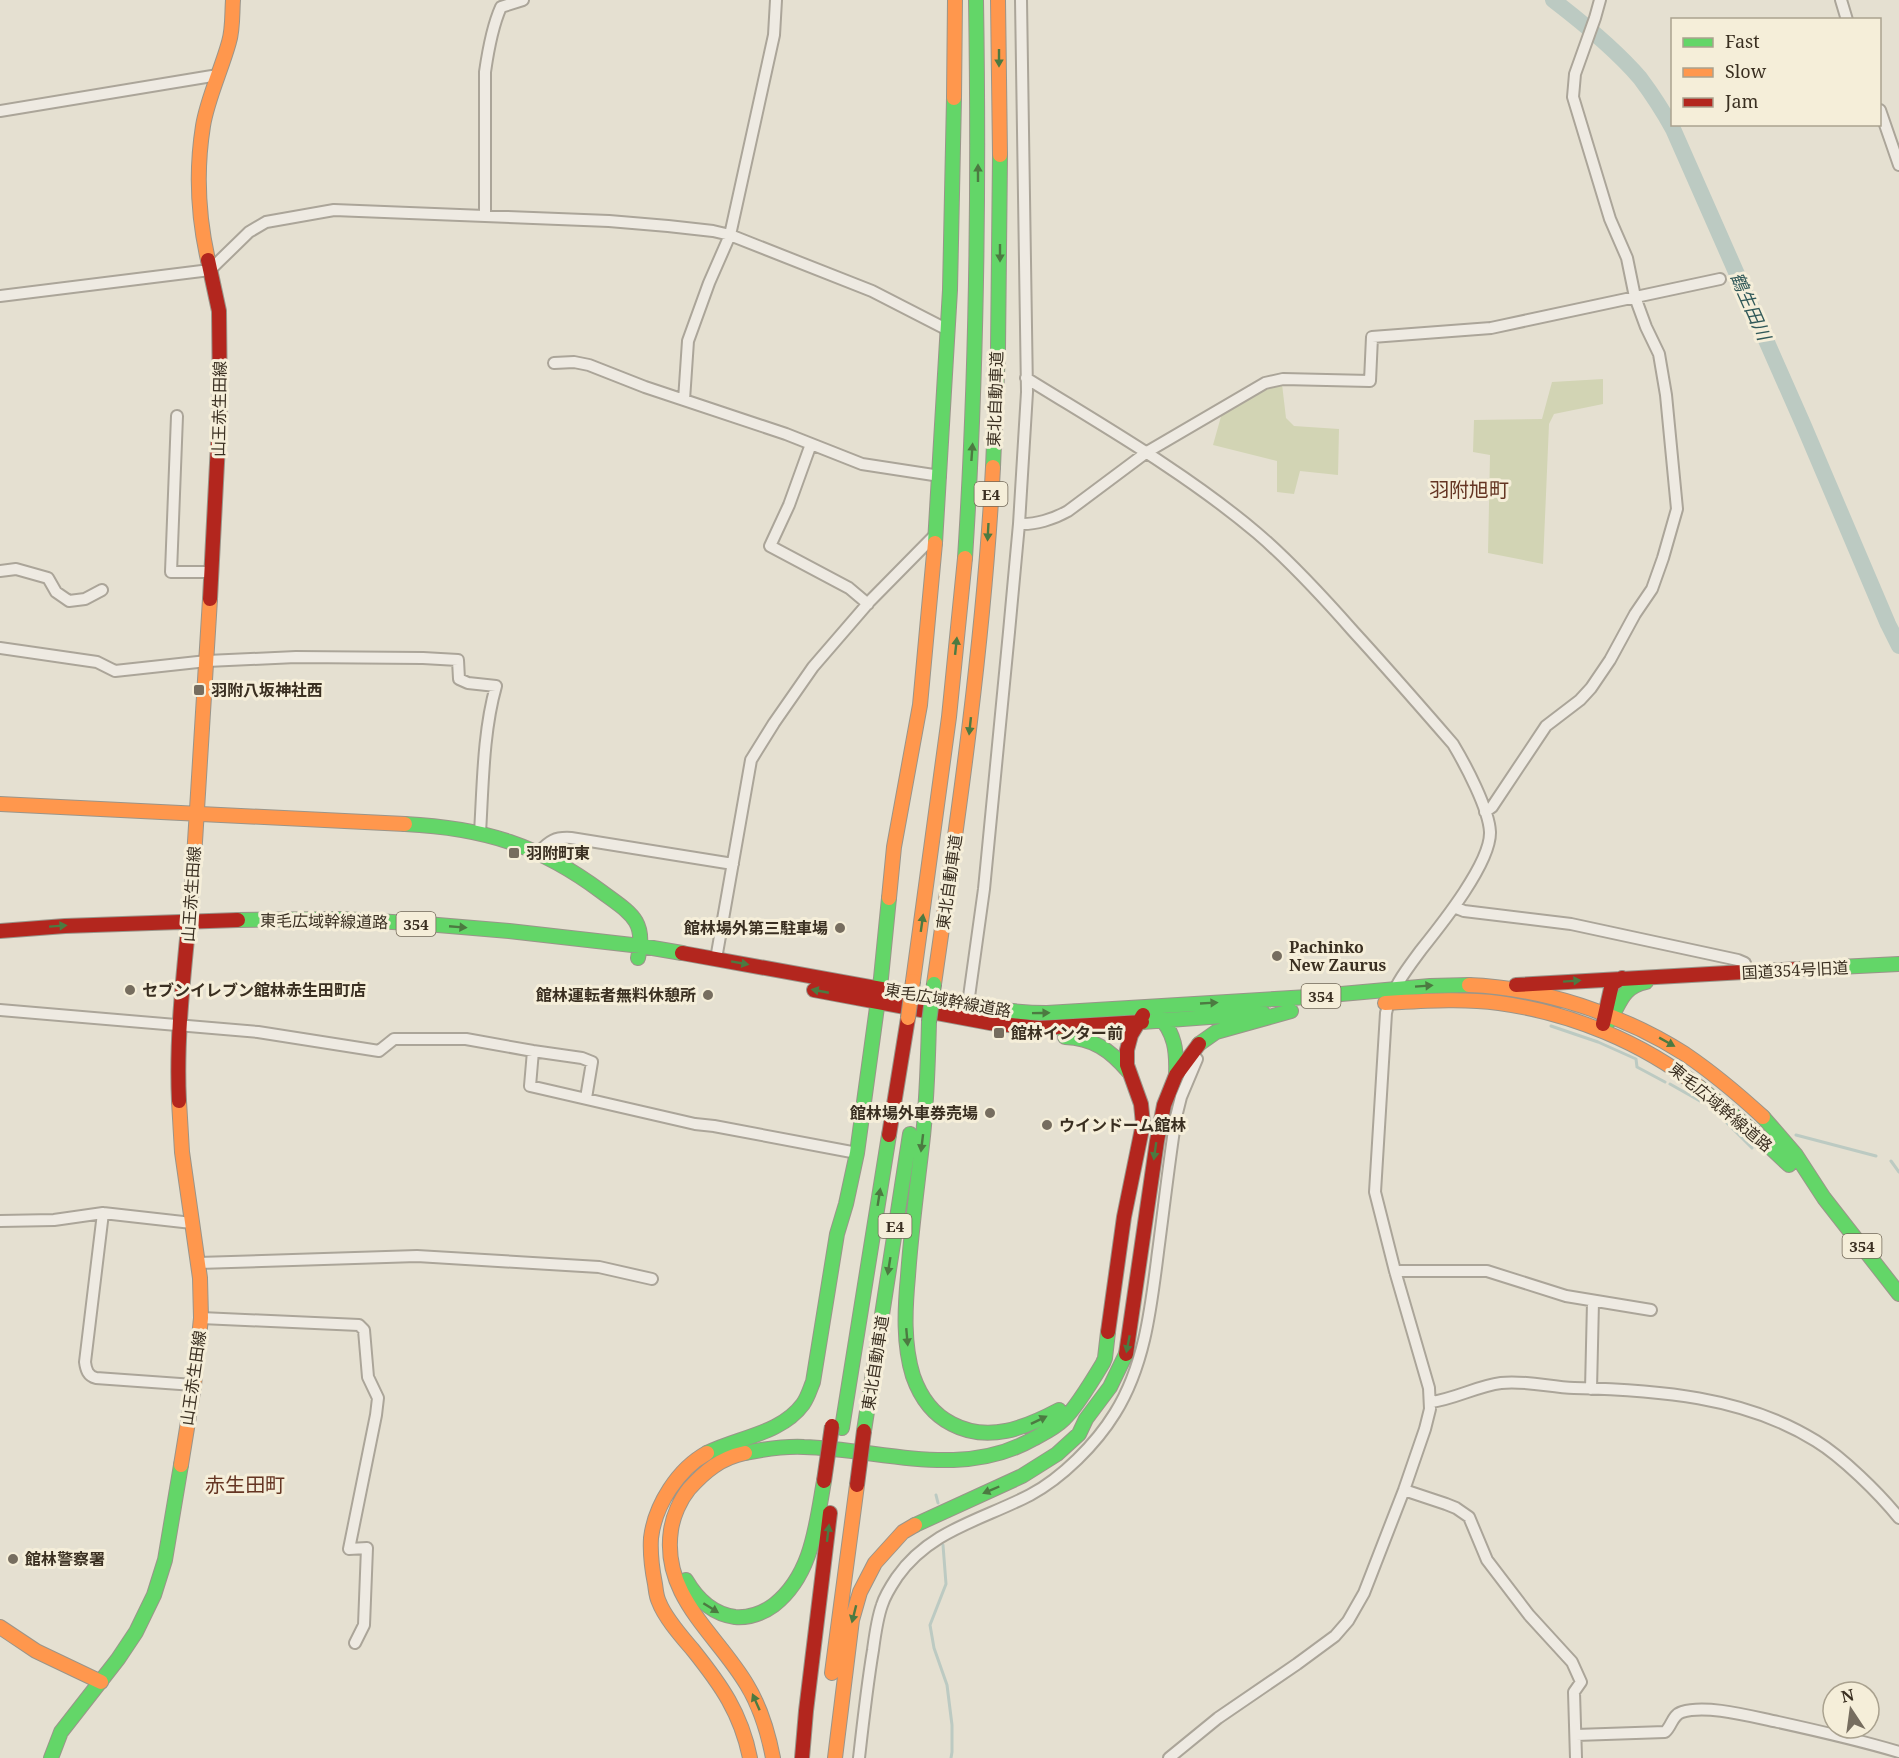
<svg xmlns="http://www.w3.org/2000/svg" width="1899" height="1758" viewBox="0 0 1899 1758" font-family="'Noto Serif','Noto Sans JP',serif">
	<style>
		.green { fill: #d2d4b4 }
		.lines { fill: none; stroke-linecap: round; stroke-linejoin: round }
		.stream { stroke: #bccac2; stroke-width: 3 }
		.river { stroke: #bccac2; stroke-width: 16 }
		.street-casing { stroke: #aba599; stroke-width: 14 }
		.fast-casing { stroke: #9a958a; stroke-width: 16 }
		.slow-casing { stroke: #9a958a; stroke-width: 16 }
		.jam-casing { stroke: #9a958a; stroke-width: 16 }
		.street { stroke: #eeeae2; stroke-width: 10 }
		.fast { stroke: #63d668; stroke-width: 14 }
		.slow { stroke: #ff974d; stroke-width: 14 }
		.jam { stroke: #b3261e; stroke-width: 14 }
		.fast-bridge-casing { stroke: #908b80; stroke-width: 16; stroke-linecap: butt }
		.slow-bridge-casing { stroke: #908b80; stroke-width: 16; stroke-linecap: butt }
		.jam-bridge-casing { stroke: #908b80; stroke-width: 16; stroke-linecap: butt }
		.fast-bridge { stroke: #63d668; stroke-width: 14 }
		.slow-bridge { stroke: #ff974d; stroke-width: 14 }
		.jam-bridge { stroke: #b3261e; stroke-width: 14 }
		.oneway { fill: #4c7a41 }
		.poi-dot { fill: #766d5f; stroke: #f5eed9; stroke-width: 2 }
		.labels { text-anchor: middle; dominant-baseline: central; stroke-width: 6; stroke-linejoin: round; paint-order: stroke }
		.shield { fill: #f5eed9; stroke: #726858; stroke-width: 1.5 }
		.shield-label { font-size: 15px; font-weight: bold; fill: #3a2f21 }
		.street-label { font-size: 16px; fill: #3a2f21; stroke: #f5eed9 }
		.poi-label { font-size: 16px; font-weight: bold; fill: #3a2f21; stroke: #f5eed9; text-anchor: start }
		.water-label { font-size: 18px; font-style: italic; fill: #315959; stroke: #f5eed9 }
		.quarter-label { font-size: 20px; fill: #653523; stroke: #f5eed9 }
	</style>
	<rect width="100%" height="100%" fill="#e5e0d1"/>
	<path class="green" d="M1603,379V404L1554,414L1549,424L1543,564L1488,553L1490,455L1473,452L1474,420L1542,419L1552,382Z
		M1282,384L1286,418L1294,426L1339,429L1338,475L1300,471L1294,494L1277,492V461L1213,445L1222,413L1267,387Z"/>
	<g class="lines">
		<path class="stream" d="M1551,1026L1598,1042L1636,1059L1637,1067L1665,1082
			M1670,1084L1700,1101
			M1724,1120L1752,1148
			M1796,1135L1876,1156
			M1891,1161L1899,1172
			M936,1495L938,1503
			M943,1545L946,1584L930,1625L934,1648L947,1685L952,1725V1752L951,1758"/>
		<path class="river" d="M1553,0C1583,23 1615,49 1640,78C1652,94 1663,111 1673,129L1803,424L1888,624L1899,646"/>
		<g class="street-casing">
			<path id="street" d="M1841,0L1847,20
				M1880,110L1899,165
				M0,111L218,75
				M485,215V72C488,51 492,27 501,7L523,0
				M0,296L210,270L249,232L266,222L334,210L609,221L668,226L713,231L730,235L872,291L948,330
				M554,363L574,362L589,365L645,387L786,434L862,464L940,476
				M1026,378C1105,427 1186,473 1257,533C1292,563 1323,597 1353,631C1387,668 1420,706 1453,744C1465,764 1489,809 1490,832C1491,863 1441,925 1421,950C1407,969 1391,989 1386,1013L1375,1192L1395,1271L1429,1388L1430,1409L1425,1429L1404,1490L1364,1593L1348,1621L1335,1636L1297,1664L1218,1718L1169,1758
				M684,400L688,341L709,283L730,235L774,35L776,0
				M177,416L171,572H212
				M811,444L789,505L770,546L849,588L868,604
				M1019,524C1035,525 1054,519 1068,511L1147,452L1265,383L1283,379L1370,381L1372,337L1491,328L1720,279
				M0,571L16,569L48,578L56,592L69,601L85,599L102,590
				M0,648L97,662L115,671L207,661L296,657L423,658L458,660L459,679L468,683L496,686C483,732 483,784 480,833
				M1485,812L1492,807L1546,726L1580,700L1591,688L1610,660L1635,614L1652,589L1663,558L1677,509L1666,395L1659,354L1646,327L1635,297L1627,258L1610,219L1573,97L1575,74L1595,18L1600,0
				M539,852C549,841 555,837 571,838L733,864
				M1454,907L1464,911L1571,924L1738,960L1745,963L1747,972
				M716,959L751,760L774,723L813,667L870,601L936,534
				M968,1004L984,889L1009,632L1019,524L1027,392L1021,0
				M0,1010L258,1032L379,1051L394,1039H466L533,1051L582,1058L592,1062L586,1098
				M533,1051L530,1086L695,1124L714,1126L857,1153
				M103,1213L85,1362C86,1370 88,1376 96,1378L194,1385
				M0,1221L54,1220L103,1213L192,1223
				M198,1263L417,1256L599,1267L652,1279
				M1395,1271H1487L1566,1296L1651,1310
				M201,1318L359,1325L364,1330L368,1377L378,1398L376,1415L349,1549L367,1548L364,1625L355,1643
				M1591,1389L1593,1302
				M1431,1402C1455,1399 1477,1386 1501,1383C1524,1380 1550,1387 1574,1388C1656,1390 1744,1396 1816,1441C1842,1457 1879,1493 1899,1518
				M1404,1490L1446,1504L1456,1508L1469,1517L1487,1560L1529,1615L1572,1662L1581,1682L1574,1692L1576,1758
				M1576,1735L1665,1732C1672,1726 1672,1715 1682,1712C1707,1704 1753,1717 1778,1722C1819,1731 1859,1740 1899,1752
				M859,1758C863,1722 867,1686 873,1650C875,1635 877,1619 882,1605C885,1595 891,1586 897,1577C930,1530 982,1520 1030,1495C1062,1478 1096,1444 1115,1413C1145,1365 1151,1307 1158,1252C1164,1207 1169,1162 1176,1117L1181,1097L1197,1059"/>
		</g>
		<g class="fast-casing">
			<path id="fast" d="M993,467L998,350L1000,155
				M935,543L950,290L954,98
				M965,558C977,372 979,186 976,0
				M405,824C484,828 539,845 602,892C630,913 647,920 638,958
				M238,920L342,919L426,924L509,931L641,946L682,953
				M1799,969L1899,964
				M942,1000C976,1006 1011,1013 1047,1013L1308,997L1430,986L1469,985
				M1158,1015C1175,1033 1177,1051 1176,1075
				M929,1022C928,1063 927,1104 922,1145C917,1188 911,1232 908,1276C905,1308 903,1344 913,1376C920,1396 932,1414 952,1424C988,1443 1025,1428 1059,1410
				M1142,1022L1263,1013
				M1606,1025C1621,1006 1619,988 1646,982
				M1065,1037C1093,1038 1110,1050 1128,1071
				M1199,1044L1216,1032L1291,1011
				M1699,1087L1755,1133L1789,1165
				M1763,1117L1796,1155L1824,1198L1899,1294
				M842,1428L889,1135
				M864,1431L910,1134
				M707,1453C739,1437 781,1434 803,1404C808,1397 810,1389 813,1382L837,1234L846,1204L857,1153L881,978L889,898
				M745,1453C765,1449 784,1446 804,1447C881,1449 961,1480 1033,1439C1044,1433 1055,1428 1064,1419C1076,1408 1094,1378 1103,1363L1105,1358L1108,1332
				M915,1525L1022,1476L1057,1454L1079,1434L1086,1419L1110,1387L1126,1354
				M686,1580C697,1599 713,1614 735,1617C749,1618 763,1613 774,1605C812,1575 816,1526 824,1481
				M51,1758L61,1732L118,1659L136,1632L154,1595L165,1560L181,1465"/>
		</g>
		<g class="slow-casing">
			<path id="slow" d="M998,0L1000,155
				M954,98L955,0
				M208,260C198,216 196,170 203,126C207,100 222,68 229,42C233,29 232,13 233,0
				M0,804L405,824
				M194,858L210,599
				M889,898L894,847L920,705L935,543
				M913,981L949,717L965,558
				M934,984C959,812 984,640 993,467
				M1469,985C1543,988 1622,1014 1685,1054C1713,1073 1738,1094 1763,1117
				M1385,1003C1423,1001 1462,998 1499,1003C1571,1013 1642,1042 1699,1087
				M179,1101L182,1152L200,1278L201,1318L194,1385L181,1465
				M707,1453C678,1469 655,1505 651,1538C650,1554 652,1569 655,1584C656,1590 656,1596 659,1602C665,1618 682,1637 693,1650C721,1685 741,1713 750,1758
				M745,1453C721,1458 705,1471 689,1489C680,1500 673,1516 671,1530C661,1596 717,1634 747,1685C761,1708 768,1732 773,1758
				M0,1627L36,1651L101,1682
				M832,1673L857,1485
				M835,1758L852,1620L860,1592L875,1563L903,1532L915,1525"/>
		</g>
		<g class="jam-casing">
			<path id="jam" d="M208,260L219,311L220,405L210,599
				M0,931L65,926L238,920
				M682,953L942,1000
				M1516,985L1799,969
				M814,990L990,1023L1039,1028L1142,1022
				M1603,1024L1612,984L1622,978
				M179,1101C175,1020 189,939 194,858
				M889,1135L908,1018
				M1108,1332L1124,1217L1143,1124L1141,1104L1127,1065V1050L1131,1035L1143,1015
				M1126,1354L1157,1141L1164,1105L1176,1075L1199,1044
				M802,1758L806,1711L830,1513"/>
		</g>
		<use href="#street" class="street"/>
		<use href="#fast" class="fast"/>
		<use href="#slow" class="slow"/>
		<use href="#jam" class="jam"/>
		<g class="fast-bridge-casing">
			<path id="fast-bridge" d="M929,1022L934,984"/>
		</g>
		<g class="slow-bridge-casing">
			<path id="slow-bridge" d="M908,1018L913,981"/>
		</g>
		<g class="jam-bridge-casing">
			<path id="jam-bridge" d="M824,1481L832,1426
				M857,1485L864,1431"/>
		</g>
		<use href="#fast-bridge" class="fast-bridge"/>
		<use href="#slow-bridge" class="slow-bridge"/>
		<use href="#jam-bridge" class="jam-bridge"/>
	</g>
	<defs><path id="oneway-solid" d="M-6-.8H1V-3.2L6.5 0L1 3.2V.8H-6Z" transform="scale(1.5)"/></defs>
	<g class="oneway">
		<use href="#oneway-solid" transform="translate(999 58) rotate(90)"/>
		<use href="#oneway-solid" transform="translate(978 173) rotate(-90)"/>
		<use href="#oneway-solid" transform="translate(1000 253) rotate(90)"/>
		<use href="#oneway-solid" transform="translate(972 452) rotate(-86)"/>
		<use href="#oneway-solid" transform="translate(988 532) rotate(93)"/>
		<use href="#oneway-solid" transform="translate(956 646) rotate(-84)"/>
		<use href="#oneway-solid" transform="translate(970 726) rotate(96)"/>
		<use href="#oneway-solid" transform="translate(922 923) rotate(-82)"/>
		<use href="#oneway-solid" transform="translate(58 926) rotate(-4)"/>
		<use href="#oneway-solid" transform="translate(458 927) rotate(5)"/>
		<use href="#oneway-solid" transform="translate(740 963) rotate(10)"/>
		<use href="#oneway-solid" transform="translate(1572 981) rotate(-4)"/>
		<use href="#oneway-solid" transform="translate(1424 986) rotate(-4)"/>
		<use href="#oneway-solid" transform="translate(820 991) rotate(-169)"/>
		<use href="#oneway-solid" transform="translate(1209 1003) rotate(-3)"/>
		<use href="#oneway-solid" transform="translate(1041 1013) rotate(-1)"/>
		<use href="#oneway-solid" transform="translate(1667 1042) rotate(29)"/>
		<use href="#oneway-solid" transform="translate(922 1143) rotate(97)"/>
		<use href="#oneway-solid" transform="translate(1155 1151) rotate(98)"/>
		<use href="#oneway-solid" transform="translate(879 1197) rotate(-81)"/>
		<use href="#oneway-solid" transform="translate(889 1266) rotate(99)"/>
		<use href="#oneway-solid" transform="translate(907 1337) rotate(85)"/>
		<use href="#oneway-solid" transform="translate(1128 1344) rotate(101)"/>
		<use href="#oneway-solid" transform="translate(1039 1420) rotate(-26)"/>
		<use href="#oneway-solid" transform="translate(991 1490) rotate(157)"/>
		<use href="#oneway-solid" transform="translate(828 1533) rotate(-83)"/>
		<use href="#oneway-solid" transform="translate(711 1608) rotate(32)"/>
		<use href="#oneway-solid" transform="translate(854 1614) rotate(104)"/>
		<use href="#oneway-solid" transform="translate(756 1702) rotate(-114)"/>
	</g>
	<g class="poi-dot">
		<rect x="193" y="684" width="12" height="12" rx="3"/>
		<rect x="508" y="847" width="12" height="12" rx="3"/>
		<circle cx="840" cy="928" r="6"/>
		<circle cx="1277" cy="956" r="6"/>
		<circle cx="130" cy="990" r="6"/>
		<circle cx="708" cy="995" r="6"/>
		<rect x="993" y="1027" width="12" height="12" rx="3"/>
		<circle cx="990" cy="1113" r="6"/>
		<circle cx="1047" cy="1125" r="6"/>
		<circle cx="13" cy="1559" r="6"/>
	</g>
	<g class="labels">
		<g class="shield">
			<rect x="974.5" y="482" width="33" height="24" rx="4.5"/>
			<rect x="396.5" y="912" width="39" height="24" rx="4.5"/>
			<rect x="1301.5" y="984" width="39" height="24" rx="4.5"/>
			<rect x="878.5" y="1214" width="33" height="24" rx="4.5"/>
			<rect x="1842.5" y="1234" width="39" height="24" rx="4.5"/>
		</g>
		<g class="shield-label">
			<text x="991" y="494">E4</text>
			<text x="416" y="924">354</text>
			<text x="1321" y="996">354</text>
			<text x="895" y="1226">E4</text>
			<text x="1862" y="1246">354</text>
		</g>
		<g class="street-label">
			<text transform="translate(995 399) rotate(-88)">東北自動車道</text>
			<text transform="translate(219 409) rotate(-89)">山王赤生田線</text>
			<text transform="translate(949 882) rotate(-82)">東北自動車道</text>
			<text transform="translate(191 894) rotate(-86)">山王赤生田線</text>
			<text transform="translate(324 921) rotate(1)">東毛広域幹線道路</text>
			<text transform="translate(1795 970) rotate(-3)">国道354号旧道</text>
			<text transform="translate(948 1000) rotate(10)">東毛広域幹線道路</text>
			<text transform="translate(1721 1107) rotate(40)">東毛広域幹線道路</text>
			<text transform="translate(875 1363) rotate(-81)">東北自動車道</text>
			<text transform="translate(193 1378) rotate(-82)">山王赤生田線</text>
		</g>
		<g class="poi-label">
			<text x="211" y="690">羽附八坂神社西</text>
			<text x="526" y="853">羽附町東</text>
			<text x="828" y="928" text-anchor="end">館林場外第三駐車場</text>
			<text x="1289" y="947">Pachinko<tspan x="1289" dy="18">New Zaurus</tspan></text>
			<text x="142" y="990">セブンイレブン館林赤生田町店</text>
			<text x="696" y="995" text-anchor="end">館林運転者無料休憩所</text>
			<text x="1011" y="1033">館林インター前</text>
			<text x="978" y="1113" text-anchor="end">館林場外車券売場</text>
			<text x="1059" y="1125">ウインドーム館林</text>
			<text x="25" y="1559">館林警察署</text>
		</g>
		<g class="water-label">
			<text transform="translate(1751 306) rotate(66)">鶴生田川</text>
		</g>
		<g class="quarter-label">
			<text x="1469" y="489">羽附旭町</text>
			<text x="245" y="1484">赤生田町</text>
		</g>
	</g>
	<rect x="1671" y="18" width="210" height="108" fill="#f5eed9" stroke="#aaa28f" stroke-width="1.5"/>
	<rect x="1683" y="38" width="30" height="9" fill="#63d668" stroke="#aaa28f" stroke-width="1.5"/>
	<text x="1725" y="48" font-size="18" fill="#3a2f21">Fast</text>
	<rect x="1683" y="68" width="30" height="9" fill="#ff974d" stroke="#aaa28f" stroke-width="1.5"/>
	<text x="1725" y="78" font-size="18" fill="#3a2f21">Slow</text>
	<rect x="1683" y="98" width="30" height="9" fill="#b3261e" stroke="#aaa28f" stroke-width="1.5"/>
	<text x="1725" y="108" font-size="18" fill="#3a2f21">Jam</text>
	<g transform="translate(1851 1710) rotate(347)"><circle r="28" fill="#f5eed9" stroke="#aaa28f" stroke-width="1.5"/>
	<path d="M0-4.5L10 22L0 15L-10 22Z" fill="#766d5f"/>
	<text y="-9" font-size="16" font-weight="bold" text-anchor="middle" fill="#3a2f21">N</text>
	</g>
</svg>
